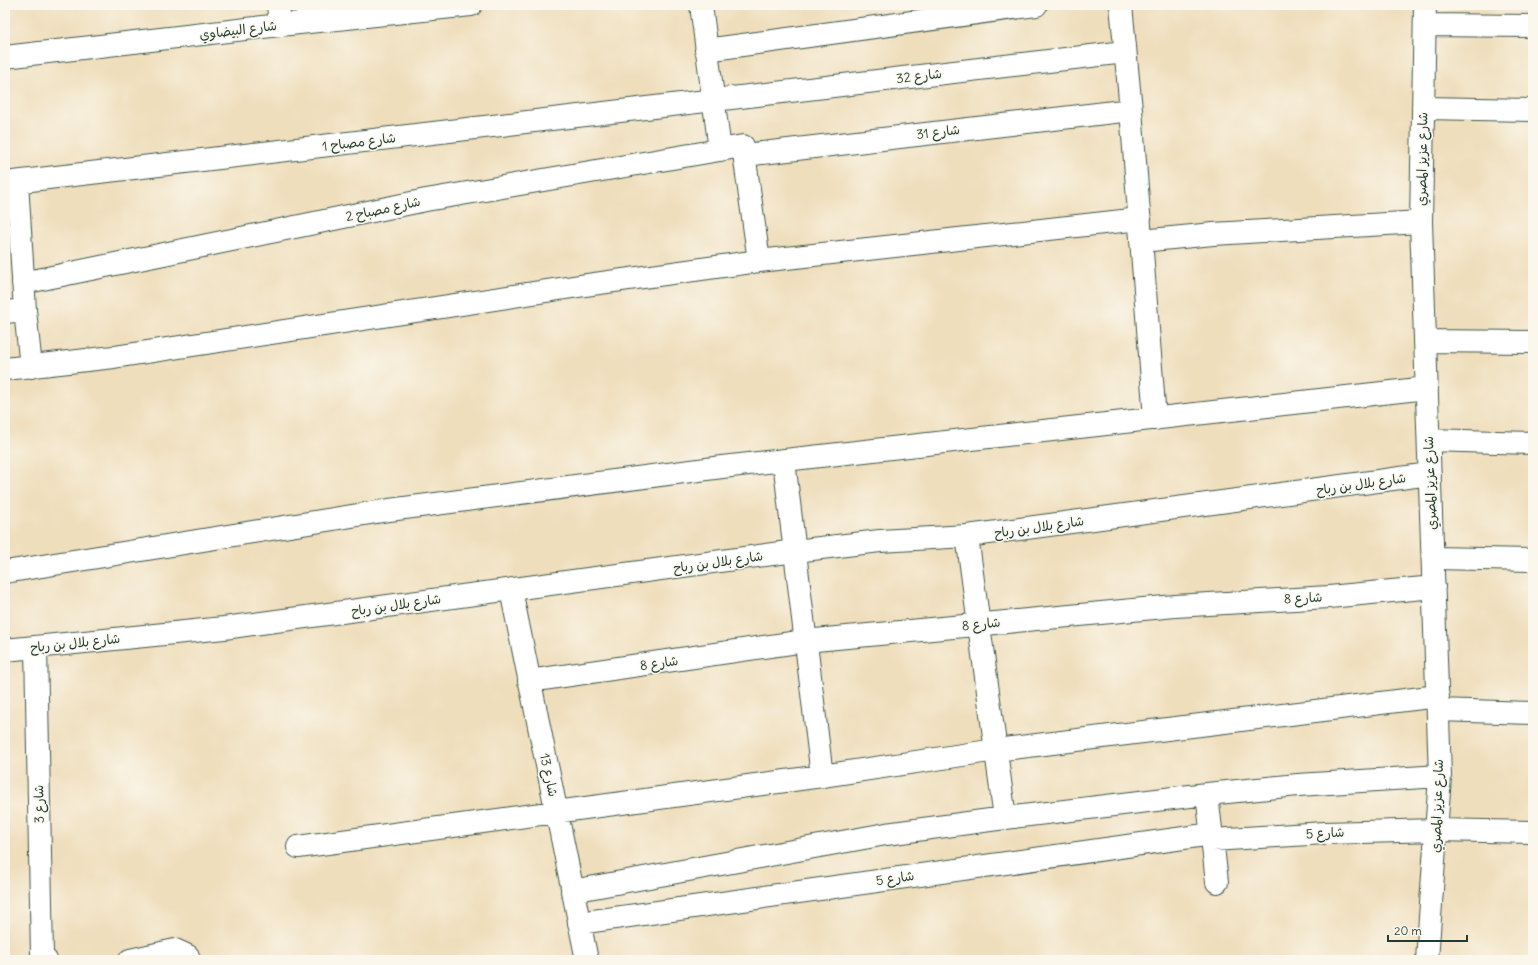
<svg xmlns="http://www.w3.org/2000/svg" width="1538" height="965" viewBox="0 0 1538 965" font-family="Delius,'Playpen Sans Arabic',sans-serif">
	<style>
		.lines { fill: none; stroke-linecap: round; stroke-linejoin: round }
		.minor-casing { stroke: #3e5548; stroke-width: 24 }
		.minor { stroke: #fff; stroke-width: 22 }
		.labels { text-anchor: middle; dominant-baseline: central; stroke-width: 3; stroke-linejoin: round; paint-order: stroke }
		.street-label { font-size: 13px; fill: #1f3d34; stroke: #fbf7ec }
	</style>
	<rect width="100%" height="100%" fill="#fbf7ec"/>
	<filter id="ink" filterUnits="userSpaceOnUse"><feTurbulence type="fractalNoise" baseFrequency=".025" numOctaves="2"/><feDisplacementMap in="SourceGraphic" scale="8" xChannelSelector="R" yChannelSelector="G"/><feConvolveMatrix kernelMatrix="1 2 1 2 8 2 1 2 1" color-interpolation-filters="sRGB"/></filter>
	<filter id="wash" filterUnits="userSpaceOnUse"><feTurbulence type="fractalNoise" baseFrequency=".012" numOctaves="4" result="noise"/><feDisplacementMap in="SourceGraphic" scale="16" xChannelSelector="R" yChannelSelector="G"/><feGaussianBlur stdDeviation="0.9" result="paint"/><feColorMatrix in="noise" values="0 0 0 0 0 0 0 0 0 0 0 0 0 0 0 0 0 1.4 0 .05"/><feComposite in="paint" operator="in"/></filter>
	<g filter="url(#wash)">
		<rect width="100%" height="100%" fill="#efdebc"/>
	</g>
	<g filter="url(#ink)">
		<g class="lines">
			<g class="minor-casing">
				<path id="minor" d="M278,5L280,25
					M701,5L720,150
					M1121,5L1131,110L1155,419
					M1425,5L1421,222L1440,776L1427,960
					M1425,25L1533,26
					M706,50L1036,5
					M5,57L280,25L471,5
					M1423,108L1533,110
					M745,155L1131,110
					M17,182L25,310L31,367
					M5,183L1125,52
					M1141,241L1213,234L1421,222
					M23,283L426,200L743,146L759,261
					M5,312L25,310
					M1425,341L1533,342
					M5,369L114,357L579,286L759,261L1140,219
					M1429,440L1533,443
					M784,461L822,776
					M967,536L1005,818
					M1433,558L1533,560
					M5,572L389,510L722,467L1427,388
					M511,590L587,960
					M36,647L42,956L46,960
					M5,650L224,628L795,551L880,541L967,536L1430,474
					M529,681L805,641L1175,606L1329,597L1434,587
					M1438,710L1533,713
					M1207,794L1217,882
					M1212,840L1325,833L1437,830L1533,832
					M298,847L822,776L996,750L1438,696
					M572,891L886,834L1005,818L1207,794L1298,785L1440,776
					M579,923L1212,834
					M130,960L175,950L188,956L189,960"/>
			</g>
			<use href="#minor" class="minor"/>
		</g>
	</g>
	<g class="labels">
		<g class="street-label">
			<text transform="translate(238 30) rotate(-7)">شارع البيضاوي</text>
			<text transform="translate(919 76) rotate(-7)">شارع 32</text>
			<text transform="translate(938 132) rotate(-7)">شارع 31</text>
			<text transform="translate(359 142) rotate(-7)">شارع مصباح 1</text>
			<text transform="translate(1422 159) rotate(-89)">شارع عزيز المصري</text>
			<text transform="translate(383 209) rotate(-12)">شارع مصباح 2</text>
			<text transform="translate(1430 483) rotate(-92)">شارع عزيز المصري</text>
			<text transform="translate(1361 484) rotate(-8)">شارع بلال بن رباح</text>
			<text transform="translate(1039 527) rotate(-8)">شارع بلال بن رباح</text>
			<text transform="translate(718 562) rotate(-8)">شارع بلال بن رباح</text>
			<text transform="translate(1303 598) rotate(-3)">شارع 8</text>
			<text transform="translate(396 605) rotate(-8)">شارع بلال بن رباح</text>
			<text transform="translate(981 624) rotate(-6)">شارع 8</text>
			<text transform="translate(75 643) rotate(-6)">شارع بلال بن رباح</text>
			<text transform="translate(659 663) rotate(-8)">شارع 8</text>
			<text transform="translate(549 775) rotate(78)">شارع 13</text>
			<text transform="translate(39 804) rotate(-91)">شارع 3</text>
			<text transform="translate(1437 806) rotate(-88)">شارع عزيز المصري</text>
			<text transform="translate(1325 833) rotate(-3)">شارع 5</text>
			<text transform="translate(895 878) rotate(-8)">شارع 5</text>
		</g>
	</g>
	<rect width="1538" height="965" fill="none" stroke="#fbf7ec" stroke-width="20"/>
	<path d="M1388 935v6h79v-6" fill="none" stroke="#1f3d34" stroke-width="2"/>
	<text x="1394" y="935" font-size="12" fill="#1f3d34" stroke="#fbf7ec" stroke-width="3" paint-order="stroke">20 m</text>
</svg>
